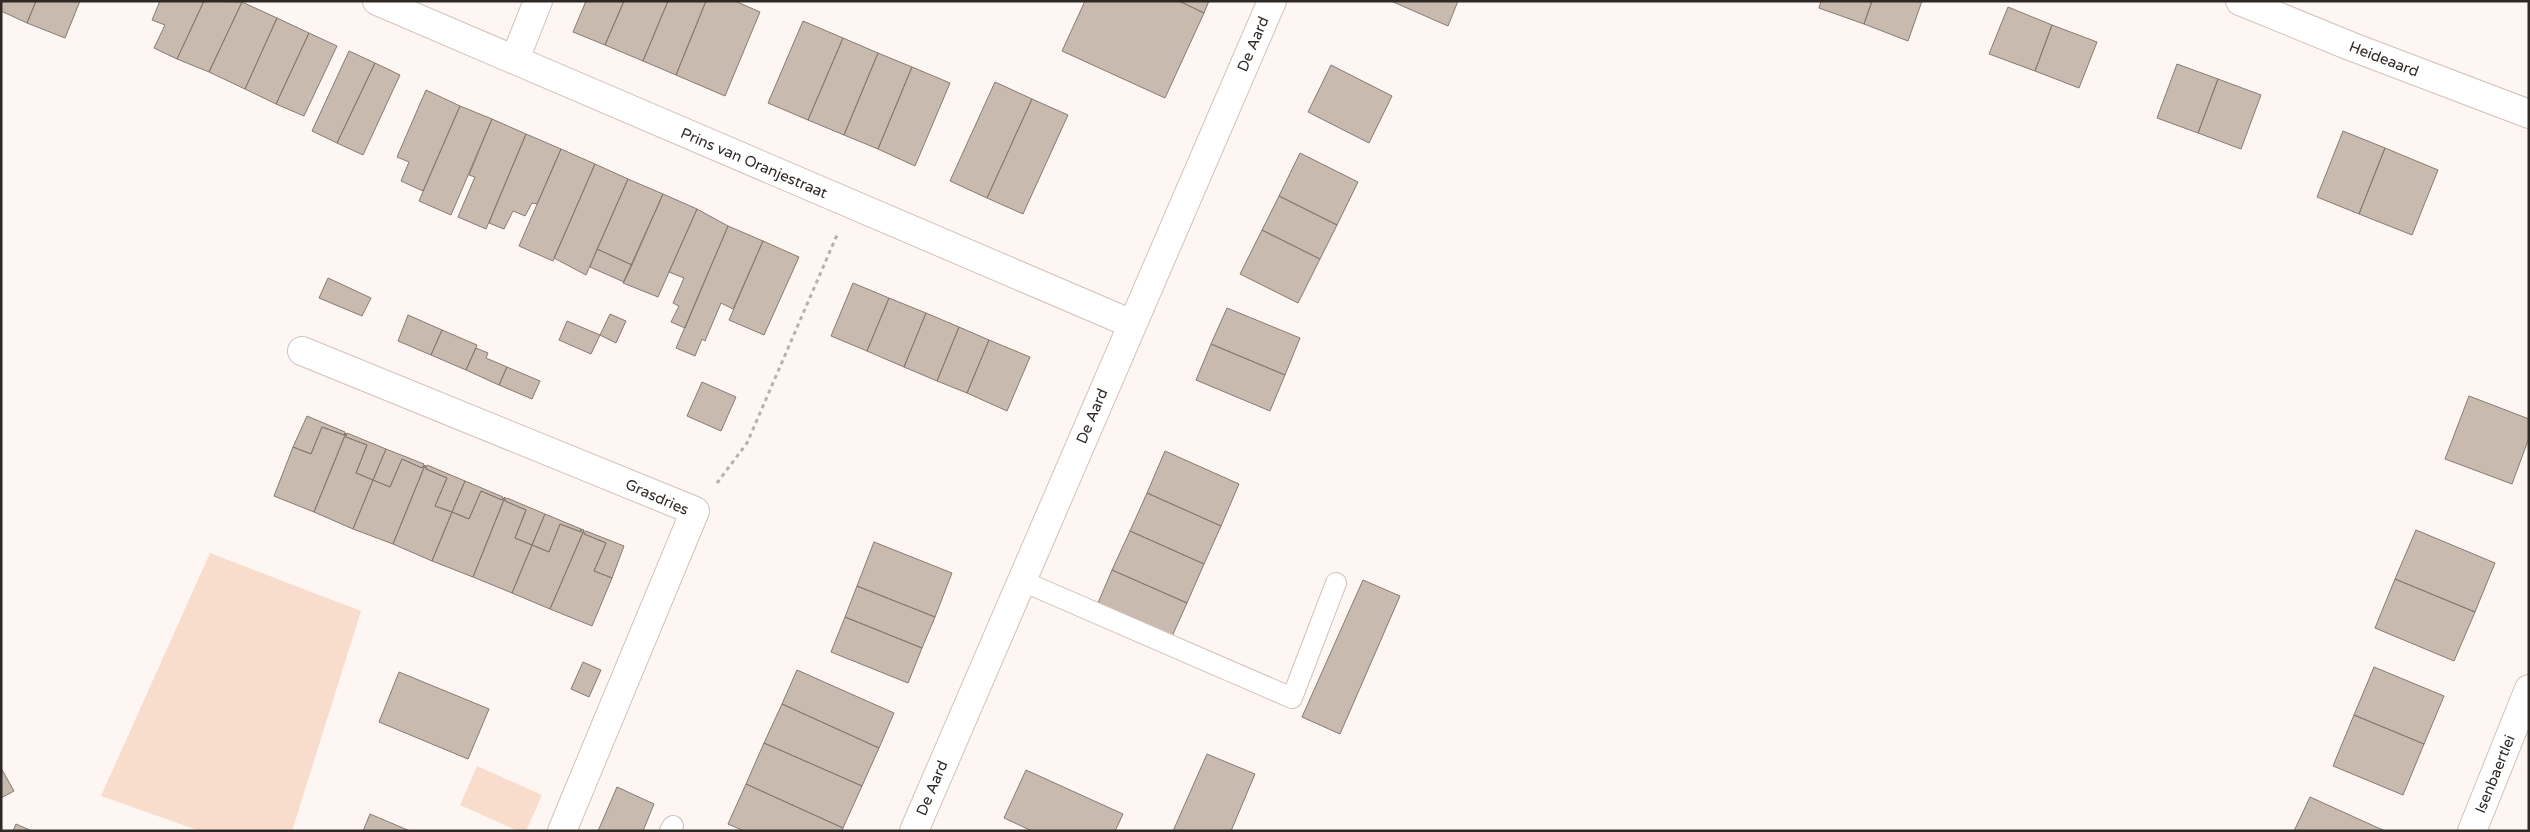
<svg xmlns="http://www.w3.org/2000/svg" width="2530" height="832" viewBox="0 0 2530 832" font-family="'Varela Round',sans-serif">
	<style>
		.green { fill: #f9ddcc }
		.building { fill: #c9bab0; stroke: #887a71 }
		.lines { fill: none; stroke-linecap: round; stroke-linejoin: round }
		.lane-casing { stroke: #d2c2b9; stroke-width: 22 }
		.street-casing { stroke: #d2c2b9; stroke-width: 30 }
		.path { stroke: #b7b1ad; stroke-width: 3; stroke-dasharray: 4 4; stroke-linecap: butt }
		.lane { stroke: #fff; stroke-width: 20 }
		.street { stroke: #fff; stroke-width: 28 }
		.labels { text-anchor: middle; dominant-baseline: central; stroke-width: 5; stroke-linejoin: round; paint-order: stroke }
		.street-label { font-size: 15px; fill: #2f2925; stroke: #fff }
	</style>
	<rect width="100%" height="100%" fill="#fdf6f2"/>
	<path class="green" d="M210,553L361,611L292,831H200L101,796Z
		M477,766L542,795L526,831H518L460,805Z"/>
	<path class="building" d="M1,1H36L27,23L1,11Z
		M36,1H80L65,38L27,23Z
		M160,1H204L177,59L154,48L165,25L152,20Z
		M204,1L242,2L209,72L177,59Z
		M586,1H624L605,45L573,32Z
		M624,1H668L643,61L605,45Z
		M668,1H706L676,75L643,61Z
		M706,1H735L760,12L725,96L676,75Z
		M1085,1H1179L1204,13L1165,98L1062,51Z
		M1179,1H1209L1204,13Z
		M1391,1H1458L1448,26Z
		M1821,1H1872L1864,24L1819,8Z
		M1872,1H1922L1908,41L1864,24Z
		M242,2L277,18L245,89L209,72Z
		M2008,7L2052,25L2035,71L1989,54Z
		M277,18L309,33L276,104L245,89Z
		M803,21L843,38L808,120L768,103Z
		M2052,25L2097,42L2079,88L2035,71Z
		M309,33L337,46L304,116L276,104Z
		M843,38L878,53L844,135L808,120Z
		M349,51L375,63L337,143L312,131Z
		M878,53L912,67L878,149L844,135Z
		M375,63L400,75L363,155L337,143Z
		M2177,64L2218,79L2198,133L2157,118Z
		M1331,65L1392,96L1369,143L1308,112Z
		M912,67L950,83L915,166L878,149Z
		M2218,79L2261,95L2241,149L2198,133Z
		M995,82L1032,99L987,198L950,181Z
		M426,90L460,106L423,191L401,181L409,162L397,157Z
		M1032,99L1068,115L1023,214L987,198Z
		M460,106L492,119L451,215L419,201Z
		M492,119L526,134L486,229L458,217L475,177L469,175Z
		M2343,131L2385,148L2359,214L2317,197Z
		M526,134L561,149L537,204L532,203L525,216L513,211L504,229L489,223Z
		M2385,148L2438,170L2412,235L2359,214Z
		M561,149L595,164L553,261L519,246Z
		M1300,153L1358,182L1337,225L1279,196Z
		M595,164L628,179L586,275L554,258Z
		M628,179L663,194L632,265L597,249Z
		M663,194L697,209L658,297L623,283Z
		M1279,196L1337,225L1320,259L1262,230Z
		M697,209L728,226L685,328L671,322L679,306L673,303L684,278L669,272Z
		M728,226L763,241L733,309L721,303L705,341L702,339L695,356L676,348Z
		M1262,230L1320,259L1298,303L1240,274Z
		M763,241L799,257L764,335L729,320Z
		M597,249L632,265L624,282L590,267Z
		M328,278L371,298L362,316L319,298Z
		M853,283L889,298L867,351L831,336Z
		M889,298L926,313L904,367L867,351Z
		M1227,308L1300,338L1285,375L1211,344Z
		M926,313L959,327L937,381L904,367Z
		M610,314L626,321L616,343L600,335Z
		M408,315L442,330L431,355L398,341Z
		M567,321L600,335L591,354L559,340Z
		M959,327L989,340L967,393L937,381Z
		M442,330L477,345L466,370L431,355Z
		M989,340L1030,357L1007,411L967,393Z
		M1211,344L1285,375L1270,411L1196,380Z
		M476,348L488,353L486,358L507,367L499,385L466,370Z
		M507,367L540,381L532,399L499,385Z
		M702,382L736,397L721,431L687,416Z
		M2469,396L2529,419V438L2512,484L2445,459Z
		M307,416L345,432L344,435L322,427L311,454L293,447Z
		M322,427L344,435L346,433L314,512L274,496L293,447L311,454Z
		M346,433V437L367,445L356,473L373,480L353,529L314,512Z
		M347,433L386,449L373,480L356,473L367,445L346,437Z
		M386,449L424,464L422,468L402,459L390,487L373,480Z
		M1165,451L1239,484L1221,526L1147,493Z
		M402,459L422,468L425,465L393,544L353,529L373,480L390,487Z
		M425,465L426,469L447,478L435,506L452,512L432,561L393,544Z
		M427,465L465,481L452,512L435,506L447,478L426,469Z
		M465,481L503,497L502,500L481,491L469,519L452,512Z
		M481,491L502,500L505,497L473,577L432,561L452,512L469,519Z
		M1147,493L1221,526L1204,564L1130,531Z
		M505,497V501L526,510L515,538L532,545L512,593L473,577Z
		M507,498L545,514L532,545L515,538L526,510L505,501Z
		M545,514L581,529V532L560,524L549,552L532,545Z
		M560,524L581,532V529L584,530L550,609L512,593L532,545L549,552Z
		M584,530V534L606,543L594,571L612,578L592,626L550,609Z
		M2416,530L2495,563L2475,612L2395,579Z
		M586,531L624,546L612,578L594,571L606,543L584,534Z
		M1130,531L1204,564L1187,603L1112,570Z
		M874,542L952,573L935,617L857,586Z
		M1112,570L1187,603L1169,643L1095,610Z
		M2395,579L2475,612L2454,661L2375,628Z
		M1363,580L1400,596L1340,734L1302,717Z
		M857,586L935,617L922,648L845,617Z
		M845,617L922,648L908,683L831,652Z
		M583,662L601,670L589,697L571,689Z
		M2374,667L2444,696L2424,744L2354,715Z
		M797,670L894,713L879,748L782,704Z
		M399,672L489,709L468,759L379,722Z
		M782,704L879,748L862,786L764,743Z
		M2354,715L2424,744L2403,795L2333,766Z
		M764,743L862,786L843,828L746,784Z
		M1207,754L1255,774L1231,831H1173Z
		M1,768L14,791L1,798Z
		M1026,770L1123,814L1115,831H1032L1004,818Z
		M746,784L843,828L842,831H744L728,824Z
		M617,787L654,804L643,831H598Z
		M2310,797L2385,831H2294Z
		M370,814L410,831H363Z
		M16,824L32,831H13Z"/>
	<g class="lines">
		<g class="lane-casing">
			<path id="lane" d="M1020,580L1292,698L1336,583
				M670,831L673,826"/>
		</g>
		<g class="street-casing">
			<path id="street" d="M377,1L1132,324
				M2240,1L2350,46L2529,114
				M515,59L538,1
				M302,351L695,511L562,831
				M914,831L1272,1
				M2472,831L2529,689"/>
		</g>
		<path class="path" d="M717,483L747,443L837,235"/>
		<use href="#lane" class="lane"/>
		<use href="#street" class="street"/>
	</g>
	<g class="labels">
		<g class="street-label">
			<text transform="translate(1253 44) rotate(-67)">De Aard</text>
			<text transform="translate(2384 59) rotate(21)">Heideaard</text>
			<text transform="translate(754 163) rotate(23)">Prins van Oranjestraat</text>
			<text transform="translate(1092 416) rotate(-67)">De Aard</text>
			<text transform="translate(657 497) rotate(24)">Grasdries</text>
			<text transform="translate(2495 774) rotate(-68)">Isenbaertlei</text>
			<text transform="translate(932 788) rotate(-67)">De Aard</text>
		</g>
	</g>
	<rect width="2530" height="832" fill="none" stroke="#2f2925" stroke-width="5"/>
</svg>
